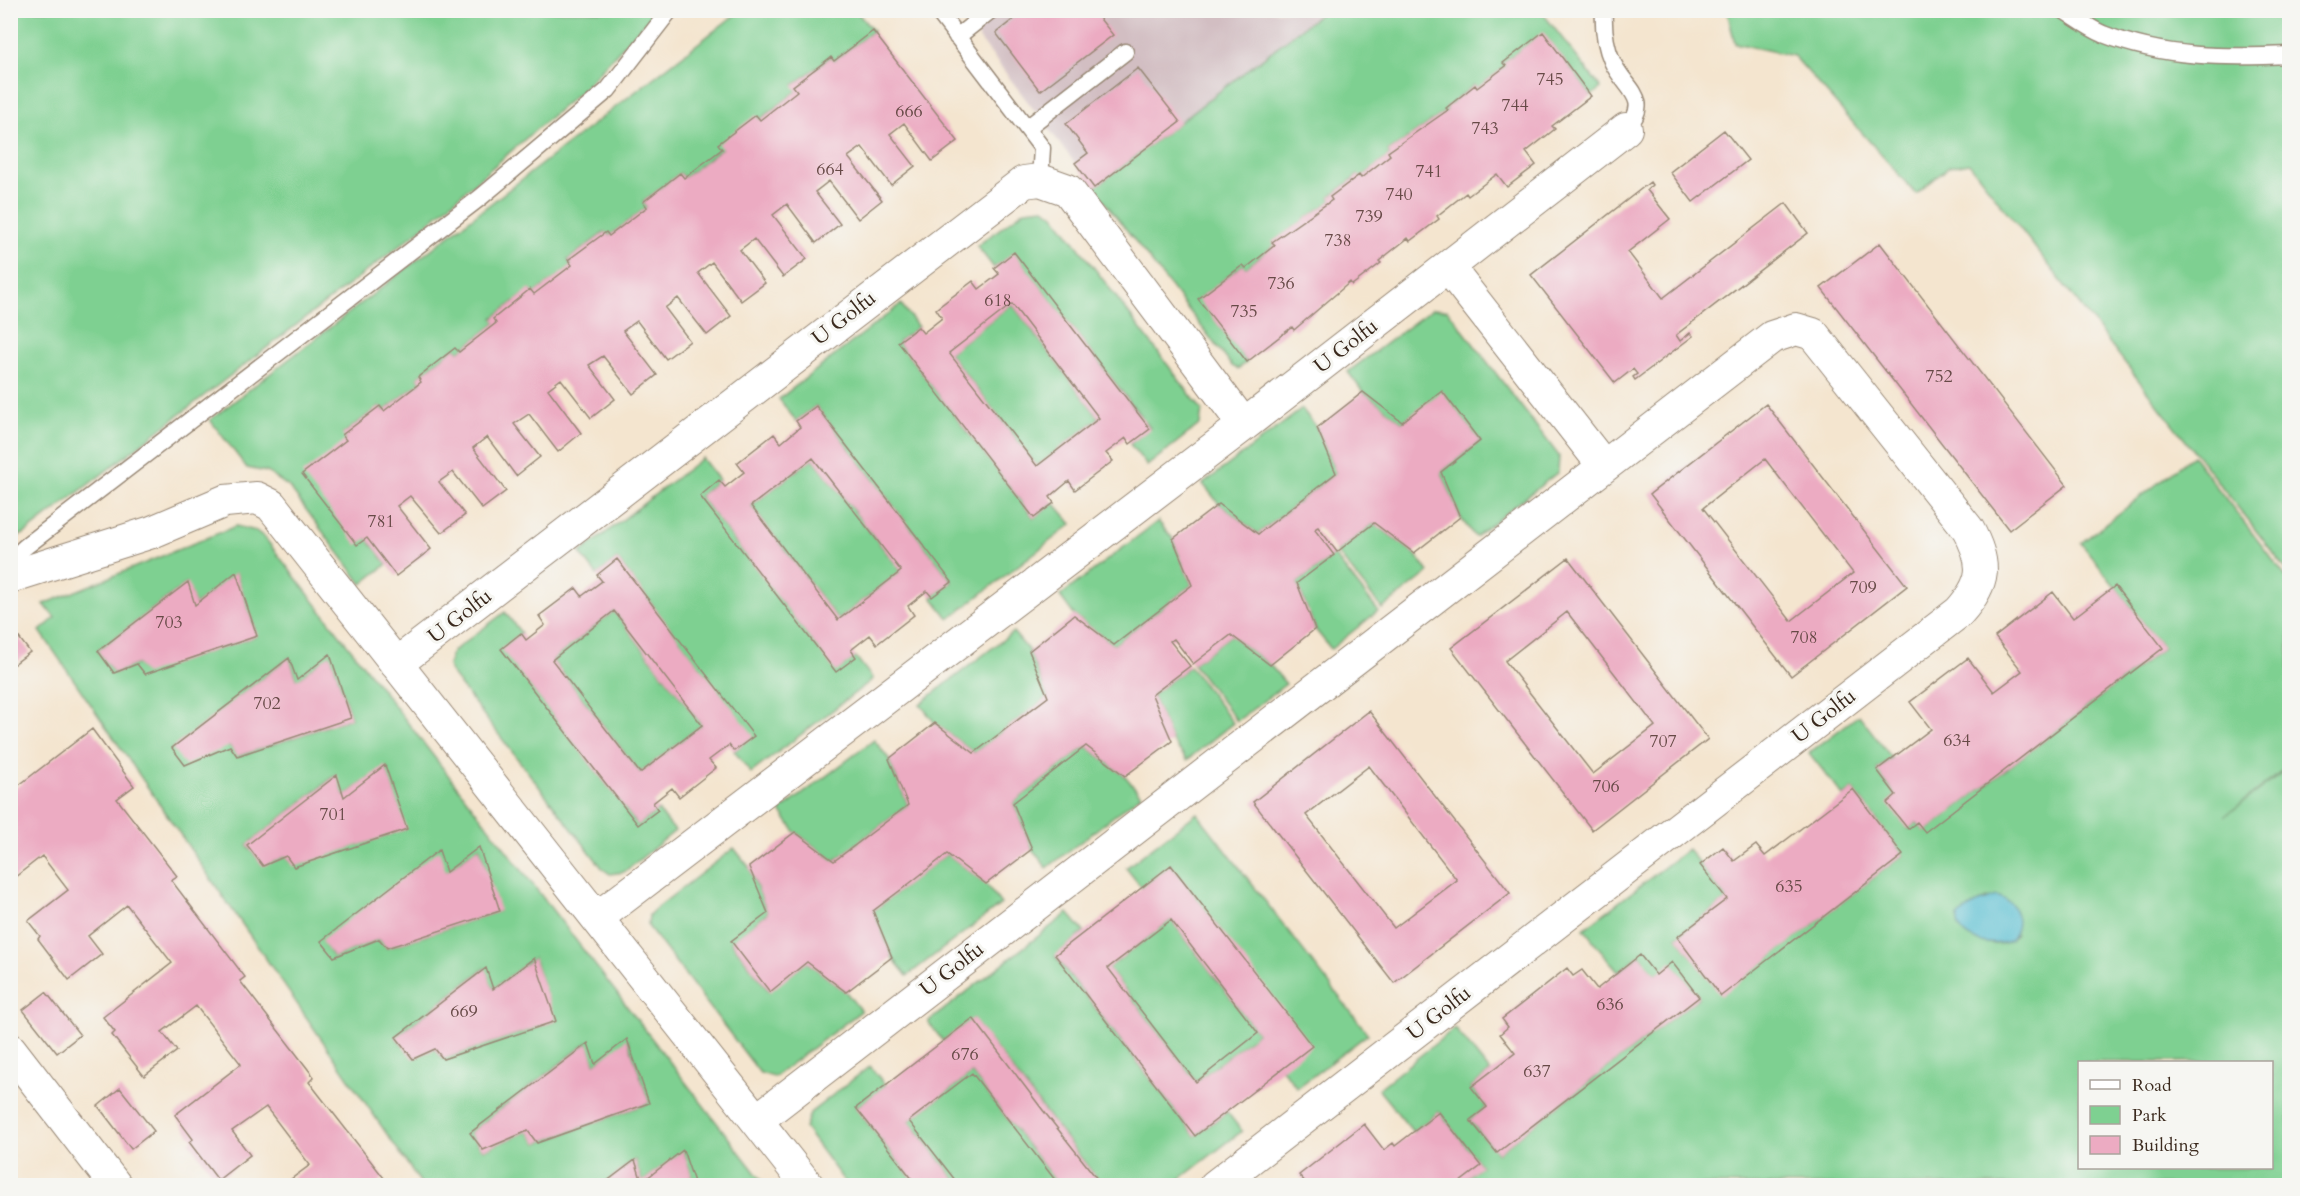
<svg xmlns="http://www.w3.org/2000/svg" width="2300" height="1196" viewBox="0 0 2300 1196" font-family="Cardo,serif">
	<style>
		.industrial { fill: #d2bec2 }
		.green { fill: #7ed091; stroke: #5c7d58; stroke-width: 1.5; fill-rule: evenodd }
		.water { fill: #54bdd1; stroke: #487478; stroke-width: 1.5 }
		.building { fill: #ecabc2; fill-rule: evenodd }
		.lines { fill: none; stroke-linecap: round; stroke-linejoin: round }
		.lane-casing { stroke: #988876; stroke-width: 19 }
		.street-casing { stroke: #988876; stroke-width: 34 }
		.lane { stroke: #fff; stroke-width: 16 }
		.street { stroke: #fff; stroke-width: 32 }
		.labels { text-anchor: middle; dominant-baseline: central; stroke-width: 6; stroke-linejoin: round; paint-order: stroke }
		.number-label { font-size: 18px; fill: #674a47 }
		.street-label { font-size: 21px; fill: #3b2a1e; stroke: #f6f6f2 }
	</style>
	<rect width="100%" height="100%" fill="#f6f6f2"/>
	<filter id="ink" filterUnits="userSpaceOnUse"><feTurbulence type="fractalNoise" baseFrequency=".0167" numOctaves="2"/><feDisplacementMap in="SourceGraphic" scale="12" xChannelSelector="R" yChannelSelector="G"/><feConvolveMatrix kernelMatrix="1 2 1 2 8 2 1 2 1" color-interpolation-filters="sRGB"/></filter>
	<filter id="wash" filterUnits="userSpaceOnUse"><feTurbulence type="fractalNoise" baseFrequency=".008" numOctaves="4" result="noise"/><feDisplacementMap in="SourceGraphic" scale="24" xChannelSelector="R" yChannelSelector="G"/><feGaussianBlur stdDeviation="1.35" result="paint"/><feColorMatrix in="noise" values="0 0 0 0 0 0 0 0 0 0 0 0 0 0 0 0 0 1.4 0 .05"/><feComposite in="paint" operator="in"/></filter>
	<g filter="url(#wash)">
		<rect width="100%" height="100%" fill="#f4e5cf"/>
		<path class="industrial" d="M958,11H1324L1094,188Z"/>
		<path class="green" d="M10,11L11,10L656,11L583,89L420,230L24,534L11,538Z
			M740,11H856L873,31L834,61L830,57L794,85L797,91L684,178L680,173L643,202L647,207L609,236L605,232L568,260L572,266L534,294L530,290L493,318L496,323L459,352L455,348L418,377L421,382L384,411L380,406L343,434L346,440L367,538L387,564L362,584L289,487L267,472L247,468L210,420Z
			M1324,11H1541L1601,88L1591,96L1543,33L1503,63L1506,66L1477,88L1474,85L1446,108L1448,110L1388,152L1390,155L1361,178L1358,175L1330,197L1332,200L1273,242L1275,245L1246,268L1243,265L1199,299L1247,362L1238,369L1232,366L1094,188Z
			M1727,11H2289V573L1969,163L1949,167L1916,194L1794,56L1735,43Z
			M1044,208L1054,215L1202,410L1200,424L1147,466L1130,444L1150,428L1014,253L994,268L977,246L1025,210Z
			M901,304L918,327L898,342L1034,518L1054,503L1072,524L949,619L932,597L952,582L816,406L796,421L779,399Z
			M1012,304L1099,418L1037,466L949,353Z
			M1432,309L1447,310L1453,317L1559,456L1558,472L1475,537L1460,517L1441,472L1480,441L1442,392L1402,422L1363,392L1348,372Z
			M1302,409L1317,428L1336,473L1258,534L1219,504L1203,484Z
			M2193,456L2289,581V766L2225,816L2289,768V1185H1456L1481,1166L1439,1112L1413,1132L1378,1089L1455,1028L1490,1072L1471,1087L1487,1107L1470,1120L1497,1153L1699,997L1672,963L1656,975L1640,955L1618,972L1584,929L1688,849L1727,899L1677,937L1721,995L1903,855L1853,789L1843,796L1809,753L1859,715L1892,758L1877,770L1896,795L1888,803L1908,829L1917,822L1925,832L2163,648L2081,543ZM1987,898L2016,934C2003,951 1985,943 1968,936L1969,908ZM2080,1062H2272V1168H2080Z
			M702,458L719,480L700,496L836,671L856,657L873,679L751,773L734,751L753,736L617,559L597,575L580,553Z
			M813,458L901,571L838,620L751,506Z
			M1158,521L1173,539L1192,585L1114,645L1074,615L1060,596Z
			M1374,523L1414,553L1429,572L1382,609L1337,552Z
			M236,526L256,531L265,538L765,1185H695L683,1151L642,1182L635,1160L602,1185H422L40,631L55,618L44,604ZM236,573L257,636L145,673L137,664L114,673L98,651L187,583L195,605ZM330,655L351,718L238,756L230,746L173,748L289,658L297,680ZM385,766L406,829L294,866L286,856L263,865L247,845L336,775L344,797ZM479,847L499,911L387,948L379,939L334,957L322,941L446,872ZM534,958L555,1021L443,1059L435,1049L413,1058L396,1037L485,968L493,989ZM628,1040L649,1103L537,1143L528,1131L483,1150L470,1133L587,1043L595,1064Z
			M1334,555L1378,611L1331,649L1315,629L1297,583Z
			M614,611L702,725L640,773L552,660Z
			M505,612L521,633L502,649L638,825L658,810L675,831L624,872L610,874L603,869L451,673L448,665L452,652Z
			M1013,632L1029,651L1048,697L974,753L935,723L920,704Z
			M1231,635L1270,665L1286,684L1237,721L1193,664Z
			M1190,666L1233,723L1187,760L1172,741L1152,695Z
			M874,740L889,759L908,805L834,861L795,832L780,811Z
			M1086,746L1125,776L1141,795L1047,868L1032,849L1013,803Z
			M1197,813L1368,1034L1297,1088L1282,1069L1241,956L1171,865L1142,888L1126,868Z
			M734,848L749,867L768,913L731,942L769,991L807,962L846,992L861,1011L774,1077L760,1073L648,926L649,915L654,910Z
			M947,854L986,884L1001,904L907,976L892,957L873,911Z
			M1068,913L1084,932L1055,956L1195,1136L1227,1112L1242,1131L1172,1185H1102L973,1019L943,1041L928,1022Z
			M1171,920L1258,1033L1196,1082L1108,968Z
			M870,1066L886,1086L856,1108L917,1185H847L805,1128L810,1113Z
			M972,1073L1059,1185H959L909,1121Z"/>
		<path class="water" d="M1997,896C2018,903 2024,923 2011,940C1994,949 1954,941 1958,916L1977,903Z"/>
		<g id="blocks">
			<path class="building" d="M1025,10H1093L1113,35L1040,91L996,33Z
				M873,31L958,141L932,161L904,123L890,134L915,166L891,185L862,147L848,157L882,200L858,219L829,181L815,192L840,224L816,243L787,204L773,215L807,259L783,277L754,239L740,250L765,283L741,301L712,262L698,273L731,316L707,335L678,298L665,308L690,341L666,359L637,321L623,331L657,375L633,394L603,356L589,365L615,399L591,418L561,379L548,389L581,433L558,452L529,414L514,424L540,457L516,476L487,437L473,448L506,491L482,509L453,472L439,482L465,515L441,533L410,496L397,506L431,549L396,576L367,538L357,545L302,474L346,440L342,435L380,406L384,411L421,382L418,377L455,348L459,352L496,323L493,319L530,289L534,294L572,265L568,260L606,232L609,236L647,207L643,202L680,173L684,178L722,149L718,144L756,115L760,120L797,91L793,86L831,57L834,61Z
				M1543,32L1591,96L1552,126L1555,129L1526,152L1536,165L1507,187L1497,174L1468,196L1466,193L1437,216L1439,219L1410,241L1408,238L1379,261L1381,263L1352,285L1350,282L1294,330L1292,327L1247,362L1198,299L1243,265L1246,268L1275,245L1272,242L1332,200L1330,197L1359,175L1361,178L1390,155L1388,152L1448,110L1446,108L1475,85L1477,88L1506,66L1503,63Z
				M1138,68L1180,122L1094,188L1075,163L1088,153L1066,124Z
				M1724,130L1748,160L1693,202L1670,172Z
				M1650,182L1652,185L1647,190L1670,219L1628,252L1663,298L1786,203L1808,233L1676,335L1680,341L1690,333L1693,336L1635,380L1633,377L1637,374L1633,369L1615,383L1531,275Z
				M1880,243L2067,485L2009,530L1821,288Z
				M1014,252L1150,429L1130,444L1126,438L1106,453L1113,461L1075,490L1069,481L1050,497L1054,503L1034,518L898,342L918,327L923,333L942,318L936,309L973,281L979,289L999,274L994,268ZM1012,304L1099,418L1037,466L949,353Z
				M1442,391L1480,441L1441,472L1460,517L1414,553L1374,523L1337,552L1318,527L1316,528L1315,530L1334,555L1297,583L1315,629L1270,665L1231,635L1193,664L1174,639L1170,641L1190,666L1152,695L1172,741L1125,776L1086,746L1013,803L1032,849L986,884L947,854L910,883L873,911L892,957L846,992L807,962L770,992L731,941L768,913L749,867L795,832L834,861L908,805L889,759L935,723L974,753L1048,697L1029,651L1074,615L1114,645L1192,585L1173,539L1219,504L1258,534L1336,473L1317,428L1363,392L1402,422Z
				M1766,404L1907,586L1791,676L1650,494ZM1765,459L1853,573L1791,621L1703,508Z
				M816,406L952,582L932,597L927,591L908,606L914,615L877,644L870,635L851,650L856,657L836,672L700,496L719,480L725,487L744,472L737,463L774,434L781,443L800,427L796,421ZM813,458L901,571L838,620L751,506Z
				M1568,558L1708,739L1592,830L1451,648ZM1567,612L1655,726L1593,774L1505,661Z
				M617,559L754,736L734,751L729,745L709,760L716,768L679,797L672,788L653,803L658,810L638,825L501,649L521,633L526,640L545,625L539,616L576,588L582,596L602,581L597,575ZM614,611L702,725L640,773L552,660Z
				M236,572L257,636L145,674L137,664L114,673L98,651L188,582L195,605Z
				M2115,586L2163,648L1925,832L1917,822L1908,829L1887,803L1896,795L1877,770L1931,729L1910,702L1968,658L1994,692L2022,671L1995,637L2053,592L2073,618Z
				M10,626L30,652L10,667Z
				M330,654L351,718L237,756L230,746L185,765L172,748L289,658L297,680Z
				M1369,711L1510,893L1394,983L1253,802ZM1369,766L1457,880L1394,928L1306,815Z
				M92,729L134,786L117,799L177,876L171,880L245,977L240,981L314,1077L309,1082L384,1178L378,1182L381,1185H283L310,1165L266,1107L232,1131L250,1155L218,1180L189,1142L193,1139L175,1115L241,1064L196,1006L162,1032L177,1051L144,1076L112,1035L115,1032L103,1017L172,963L127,905L88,936L102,954L69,980L38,939L40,936L28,921L68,890L42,856L10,881V792Z
				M385,765L407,829L294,867L286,856L263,866L247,845L337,775L344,797Z
				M1853,789L1903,855L1721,996L1677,937L1727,899L1700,865L1723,847L1734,861L1756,845L1765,856Z
				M479,847L500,911L387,948L379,939L334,957L321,941L439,850L446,872Z
				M1171,865L1312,1046L1195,1136L1055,955ZM1171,920L1258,1033L1196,1082L1108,968Z
				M1640,955L1656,975L1672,962L1699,997L1497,1153L1470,1120L1487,1107L1471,1087L1515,1053L1500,1034L1508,1027L1502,1019L1567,968L1573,976L1582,970L1597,989Z
				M534,958L556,1021L443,1059L435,1049L413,1059L396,1037L486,968L493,989Z
				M46,992L80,1035L57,1053L23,1010Z
				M973,1018L1042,1109L1102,1185H1059L972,1073L909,1121L959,1185H917L856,1108Z
				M627,1039L649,1103L537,1143L528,1131L483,1150L470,1133L588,1043L595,1064Z
				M120,1088L154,1131L131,1149L98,1106Z
				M1439,1112L1481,1166L1456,1185H1308L1299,1175L1364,1124L1384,1150L1393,1143L1395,1146Z
				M683,1150L695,1185H602L635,1160L642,1182Z"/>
		</g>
	</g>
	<g filter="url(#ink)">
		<use href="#blocks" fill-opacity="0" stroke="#988876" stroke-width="1.5"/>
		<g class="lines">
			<g class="lane-casing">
				<path id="lane" d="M937,10L1042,148L1040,180
					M1604,10C1603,28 1605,45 1612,61C1624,89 1654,98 1626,129
					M2063,10C2076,18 2089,28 2103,34C2164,58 2225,58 2290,55
					M957,37L991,10
					M1027,128L1125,52
					M10,561L25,547L481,197L608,90L670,10"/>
			</g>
			<g class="street-casing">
				<path id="street" d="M1448,267L1603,465
					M10,577L152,532L225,501L257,498L271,505L808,1186
					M396,664L1024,182L1040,180L1068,190L1244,425
					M597,918L1244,425L1626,129
					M10,1049L116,1186
					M757,1120L1772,337L1796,329L1813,334L1968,529C1987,564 1986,582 1959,612L1215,1186"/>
			</g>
			<use href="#lane" class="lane"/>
			<use href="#street" class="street"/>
		</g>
	</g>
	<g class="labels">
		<g class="number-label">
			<text x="1550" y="79">745</text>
			<text x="1515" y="105">744</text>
			<text x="909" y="111">666</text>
			<text x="1485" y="128">743</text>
			<text x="830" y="169">664</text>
			<text x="1429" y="171">741</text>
			<text x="1399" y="194">740</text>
			<text x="1369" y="216">739</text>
			<text x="1338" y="240">738</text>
			<text x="1281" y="283">736</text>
			<text x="998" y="300">618</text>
			<text x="1244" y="311">735</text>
			<text x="1939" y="376">752</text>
			<text x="381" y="521">781</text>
			<text x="1863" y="587">709</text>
			<text x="169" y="622">703</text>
			<text x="1804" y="637">708</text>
			<text x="267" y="703">702</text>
			<text x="1957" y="740">634</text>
			<text x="1663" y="741">707</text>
			<text x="1606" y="786">706</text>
			<text x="333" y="814">701</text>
			<text x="1789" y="886">635</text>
			<text x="1610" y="1004">636</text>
			<text x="464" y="1011">669</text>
			<text x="965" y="1054">676</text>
			<text x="1537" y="1071">637</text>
		</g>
		<g class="street-label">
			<text transform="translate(844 318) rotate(-38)">U Golfu</text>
			<text transform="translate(1346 346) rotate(-38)">U Golfu</text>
			<text transform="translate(460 616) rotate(-38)">U Golfu</text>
			<text transform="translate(1824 716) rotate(-38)">U Golfu</text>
			<text transform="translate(952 969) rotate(-38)">U Golfu</text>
			<text transform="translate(1439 1013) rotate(-38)">U Golfu</text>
		</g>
	</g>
	<rect width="2300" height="1196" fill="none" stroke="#f6f6f2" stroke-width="36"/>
	<rect x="2078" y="1061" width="195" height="108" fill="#f6f6f2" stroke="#aba49d" stroke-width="1.5"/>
	<rect x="2090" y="1080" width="30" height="9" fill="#ffffff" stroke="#aba49d" stroke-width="1.5"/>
	<text x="2132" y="1091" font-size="18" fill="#3b2a1e">Road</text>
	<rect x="2090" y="1106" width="30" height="18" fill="#7ed091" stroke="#aba49d" stroke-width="1.5"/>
	<text x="2132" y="1121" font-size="18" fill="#3b2a1e">Park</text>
	<rect x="2090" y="1136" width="30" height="18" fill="#ecabc2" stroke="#aba49d" stroke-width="1.5"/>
	<text x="2132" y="1151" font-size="18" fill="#3b2a1e">Building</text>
</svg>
